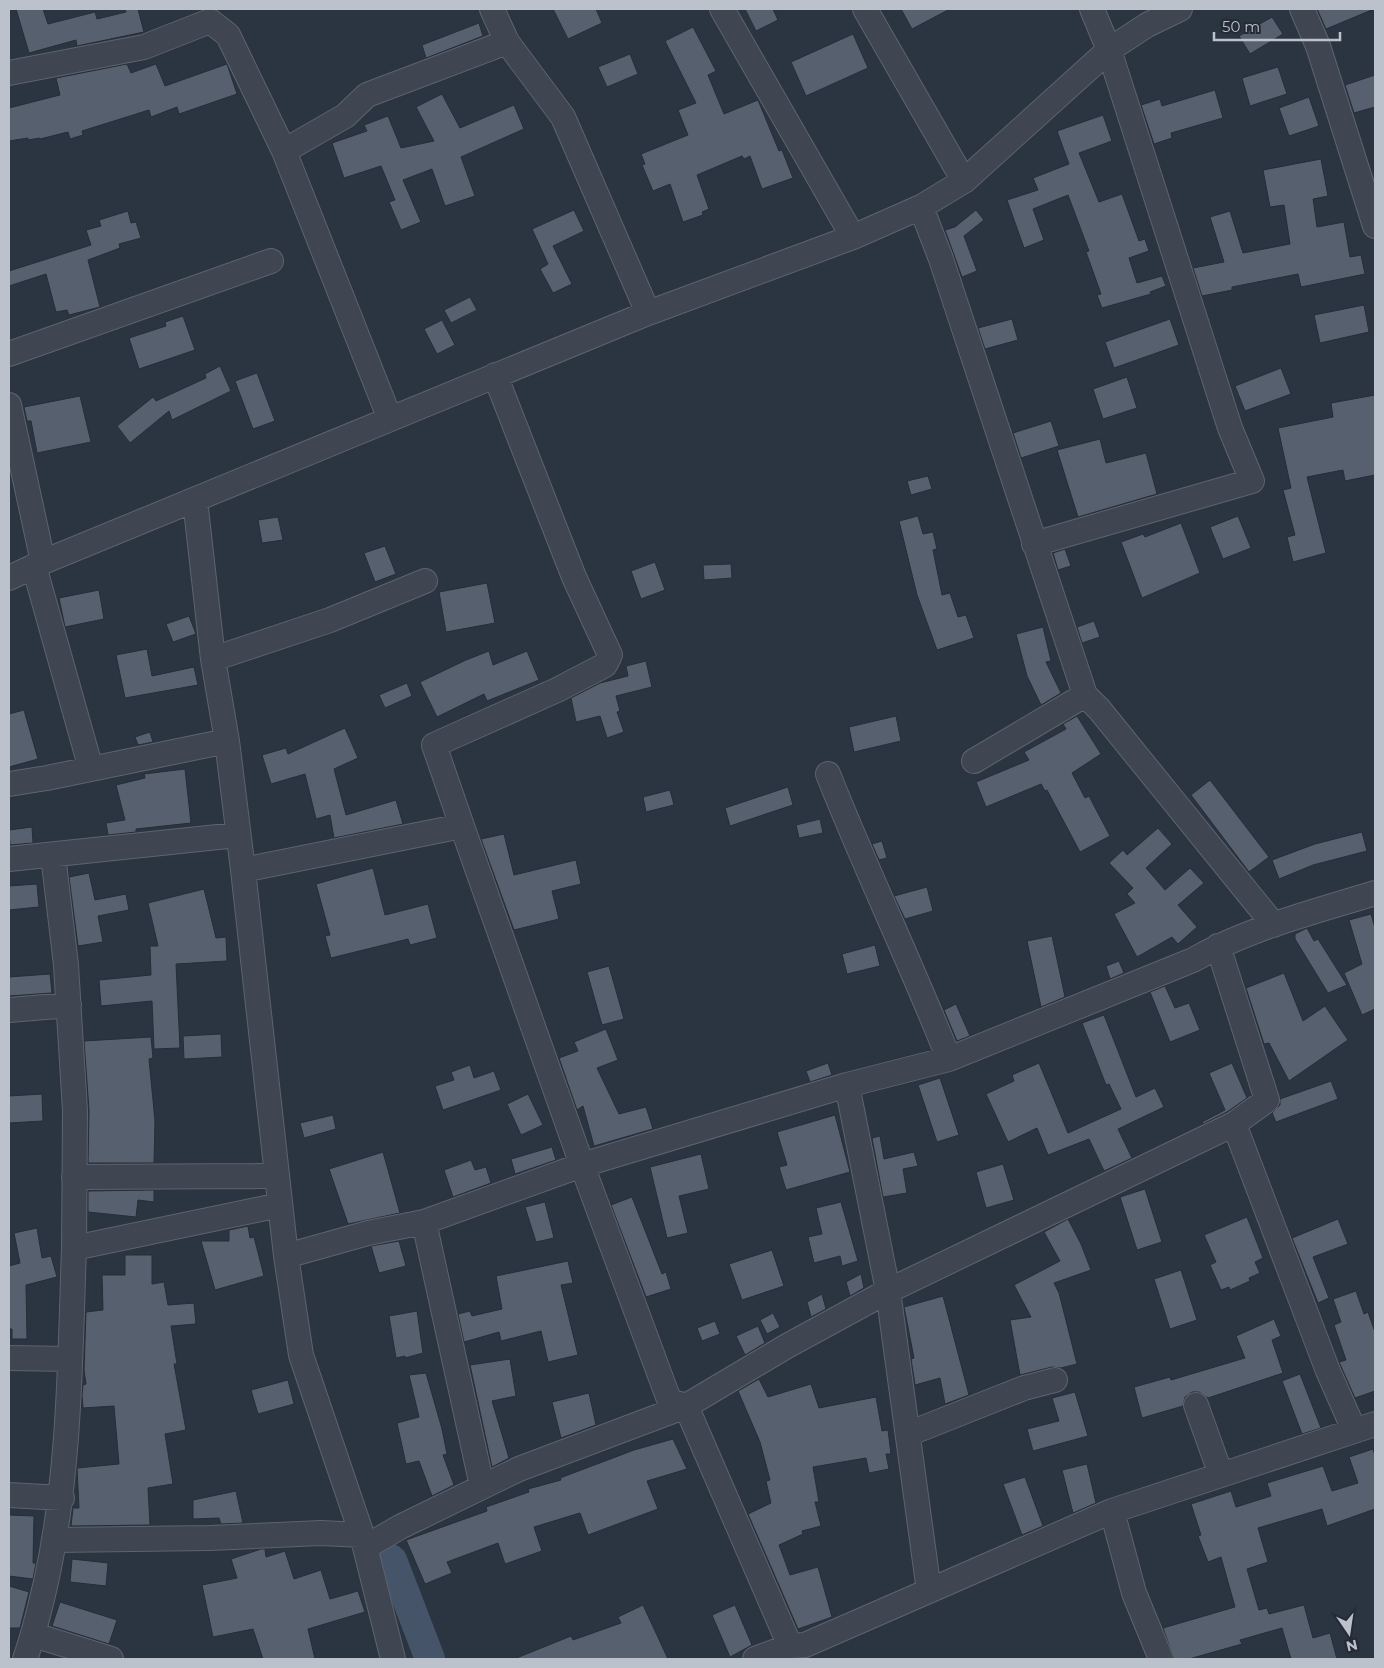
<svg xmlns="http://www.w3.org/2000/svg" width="1384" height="1668" viewBox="0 0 1384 1668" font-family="Montserrat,sans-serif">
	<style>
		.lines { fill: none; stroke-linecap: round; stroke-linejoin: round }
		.river { stroke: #455469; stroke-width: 30 }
		.building { fill: #57606e; stroke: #262d38 }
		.minor-casing { stroke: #5d646e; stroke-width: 26 }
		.minor { stroke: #3f4651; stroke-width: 24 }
	</style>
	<rect width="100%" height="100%" fill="#2b3441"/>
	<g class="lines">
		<path class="river" d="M369,1545L392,1560L430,1659"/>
	</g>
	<path class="building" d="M16,9H43L48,24L95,12L97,19L126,12L125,9H138L144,32L77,46L76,40L29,53Z
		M553,9H596L602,23L568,39Z
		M745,9H773L778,20L756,31Z
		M901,9H950L912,29Z
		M1317,9H1374L1326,29Z
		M1272,17L1283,34L1250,54L1239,36Z
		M479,23L483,36L426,58L422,45Z
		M693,27L716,71L708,75L724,114L758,100L779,151L782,150L793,178L762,189L750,156L744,159L742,156L697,175L709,209L702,212L703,215L683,222L670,184L653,191L642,165L645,164L641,154L688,135L678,110L696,103L665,41Z
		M853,34L868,68L806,96L791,62Z
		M630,54L638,74L607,87L598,67Z
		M127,64L131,73L156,64L165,86L227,64L237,94L179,114L177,107L151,117L149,110L82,131L83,135L70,139L68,132L40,139V138L28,140V138L9,141V108L60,95L56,78Z
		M1278,67L1287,94L1250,106L1242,78Z
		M1375,75V107L1354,113L1345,85Z
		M1215,90L1223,118L1171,133L1172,138L1154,144L1141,105L1160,99L1162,106Z
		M442,94L460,128L514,105L524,129L461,157L475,196L445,206L432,169L403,180L421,222L401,230L389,202L395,200L381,166L344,178L332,143L367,131L364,125L388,116L401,148L434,141L416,107Z
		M1309,97L1319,126L1289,136L1279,108Z
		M1103,115L1112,141L1079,153L1099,202L1122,194L1139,241L1145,239L1149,251L1129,258L1137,283L1162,276L1166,286L1150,292L1151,294L1102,308L1097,295L1101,294L1086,252L1089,251L1068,195L1033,209L1044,240L1024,248L1007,200L1038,190L1033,178L1069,164L1057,131Z
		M1321,159L1328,196L1313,199L1317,227L1344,222L1350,257L1361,255L1365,274L1301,287L1298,274L1232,287V290L1202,296L1193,268L1224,262L1210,217L1230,211L1243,253L1290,244L1284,205L1270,207L1263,170Z
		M574,210L584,231L553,246L572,284L553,293L540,269L548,264L532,229Z
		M976,210L984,220L964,236L977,271L962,277L945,230L955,227Z
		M128,211L131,223L136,222L141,238L119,244L120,248L88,260L100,307L69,315L67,310L56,312L46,274L9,286V271L91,245L86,230L101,226L99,220Z
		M470,297L477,310L451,323L444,310Z
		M1364,305L1369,332L1320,343L1314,315Z
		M183,316L195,350L139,369L129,338L166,326L165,322Z
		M1012,319L1018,340L985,349L978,328Z
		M1170,319L1179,345L1114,368L1105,342Z
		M442,320L455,345L437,354L424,329Z
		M220,366L231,391L172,420L169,411L130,443L117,426L153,397L156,401L206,378L205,374Z
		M1281,368L1291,394L1245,411L1235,386Z
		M257,373L275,421L253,429L235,381Z
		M1127,377L1137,408L1103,419L1093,389Z
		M1375,395V475L1345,481L1343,470L1307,477L1326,553L1293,562L1287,537L1295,535L1283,490L1291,488L1278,428L1333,417L1331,403Z
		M80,396L91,442L37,453L31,421H27L24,407Z
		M1051,421L1059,446L1021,458L1013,433Z
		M1100,439L1106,463L1146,453L1157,494L1078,517L1057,450Z
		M928,476L932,489L911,495L907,481Z
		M918,516L923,534L933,532L937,549L933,550L942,595L950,593L958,617L966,615L974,638L937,650L917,595L899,521Z
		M1238,516L1251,548L1223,559L1210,527Z
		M278,517L283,540L262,543L258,520Z
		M1181,523L1200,573L1142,598L1121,542L1143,534L1145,537Z
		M385,546L396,574L375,582L364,553Z
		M1065,549L1071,566L1058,570L1053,553Z
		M655,562L665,590L641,599L631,571Z
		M731,564L732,578L704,580L703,565Z
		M487,583L495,623L446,632L439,592Z
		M99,590L104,619L65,627L59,598Z
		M189,616L196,634L173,642L166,624Z
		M1094,621L1100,637L1082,643L1077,627Z
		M1043,627L1051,661L1046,662L1061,693L1041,705L1027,676L1016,634Z
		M147,649L152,676L194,667L198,685L125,698L116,655Z
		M489,651L493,665L527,651L539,680L487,701L484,694L437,717L420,682L466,660Z
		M646,661L652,687L616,696L620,711L617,712L624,732L607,738L600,716L576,722L571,698L600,683L628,676L626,666Z
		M407,683L412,696L385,708L379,695Z
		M24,710L38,759L9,767V714Z
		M896,716L901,741L854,752L849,727Z
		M1077,716L1101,754L1072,773L1085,798L1089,796L1110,836L1080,852L1047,790L1045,791L1041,784L986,807L976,782L1029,760L1024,752L1066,729L1063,724Z
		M345,728L358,758L334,769L346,815L396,800L403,824L334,838L330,815L316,819L305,774L271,784L262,755L286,748L288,754Z
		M150,732L153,742L138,745L135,737Z
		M185,769L191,823L136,829V832L108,835L106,823L125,820L116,785L145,778L144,774Z
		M1210,780L1269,857L1249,872L1191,795Z
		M788,787L793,805L730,826L725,808Z
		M670,790L674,805L646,812L643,797Z
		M820,819L823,833L799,838L796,825Z
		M32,827L33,843L10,845L9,830Z
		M1158,828L1172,844L1146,868L1165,890L1190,868L1204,883L1178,905L1197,927L1178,944L1172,937L1137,957L1114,914L1135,903L1127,894L1133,888L1109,863L1123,850L1127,855Z
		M1362,832L1367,851L1313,865L1279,879L1272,860L1315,844Z
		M504,834L514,875L576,860L581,884L552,891L559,919L514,930L481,839Z
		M882,841L887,858L879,860L872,844Z
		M373,868L385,915L428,904L437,938L410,945L408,939L331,958L325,936L330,935L316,884Z
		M89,873L95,900L126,894L129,910L98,916L103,942L78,946L69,877Z
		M37,884L39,907L9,910V886Z
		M927,887L933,911L905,919L894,896Z
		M204,889L216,938L226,937L227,961L176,964L180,1048L154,1049L152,1001L101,1006L99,980L151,975L150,946H158L148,903Z
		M1371,914L1375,928V1009L1362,1015L1344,973L1362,964L1349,920Z
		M1307,928L1314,941L1318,939L1347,985L1328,993L1295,939V934Z
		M1052,936L1065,997L1041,1007L1027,941Z
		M875,945L880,966L847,974L842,954Z
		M1119,961L1124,973L1110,979L1106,966Z
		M609,966L624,1019L602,1025L587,972Z
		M1284,973L1303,1021L1325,1006L1348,1040L1289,1081L1269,1043L1264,1044L1246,988Z
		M50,974L52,993L9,996V977Z
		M1165,986L1175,1008L1189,1003L1200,1030L1170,1042L1150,992Z
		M956,1004L970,1036L957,1041L944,1010Z
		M1104,1015L1136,1097L1155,1088L1164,1107L1118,1129L1132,1158L1104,1171L1089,1139L1048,1155L1037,1128L1008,1142L986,1094L1014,1081L1012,1075L1039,1063L1068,1133L1121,1109L1109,1084L1106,1085L1082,1023Z
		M606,1029L618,1060L597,1068L619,1114L646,1107L653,1129L594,1146L583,1106L577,1110L559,1058L578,1051L574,1042Z
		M221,1034L222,1057L184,1059L183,1036Z
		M151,1037L153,1058L149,1059L155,1121L154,1163H88L89,1110L84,1041Z
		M828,1063L832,1075L810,1082L806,1071Z
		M1232,1063L1247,1098L1227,1112L1203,1124L1202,1122L1225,1110L1209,1073Z
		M470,1065L474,1078L494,1071L501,1090L443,1110L435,1086L454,1080L451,1072Z
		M940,1078L959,1135L937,1142L918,1085Z
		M1331,1081L1338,1099L1276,1122L1272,1113L1280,1105V1099Z
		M42,1094L43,1121L9,1123V1096Z
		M528,1094L543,1125L521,1135L507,1104Z
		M333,1115L336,1129L304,1138L300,1123Z
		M835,1115L850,1172L786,1190L779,1167L787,1165L777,1132Z
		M880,1136L884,1159L914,1152L918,1166L903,1169L907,1193L883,1197L872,1138Z
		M552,1147L556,1160L515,1174L511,1159Z
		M383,1152L400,1213L348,1224L329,1169Z
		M701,1154L709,1189L679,1196L688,1233L667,1238L650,1167Z
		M471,1160L475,1170L486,1167L491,1183L453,1197L444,1170Z
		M1003,1164L1014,1200L986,1208L976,1172Z
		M1145,1189L1162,1242L1137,1250L1120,1197Z
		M154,1190V1202L138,1200L136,1217L88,1212V1191Z
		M632,1197L662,1274L666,1272L671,1289L646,1297L611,1205Z
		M545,1202L554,1238L536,1242L525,1207Z
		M841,1202L858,1261L842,1266L840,1256L814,1263L808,1237L822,1234L816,1208Z
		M1247,1217L1263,1258L1255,1262L1260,1273L1249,1278L1250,1281L1230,1290L1229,1287L1221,1290L1210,1265L1216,1262L1204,1235Z
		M1068,1219L1081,1244L1091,1270L1054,1283L1059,1293L1077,1364L1061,1368L1052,1367L1020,1375L1010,1320L1031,1317L1014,1285L1060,1261L1044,1232Z
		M1338,1219L1348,1244L1313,1257L1329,1298L1318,1303L1292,1238Z
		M248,1226L250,1238L254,1237L264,1276L215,1290L201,1241H229V1230Z
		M37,1228L42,1258L51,1256L57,1277L26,1285L27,1339H12V1329H9V1266L20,1263L14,1233Z
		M399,1241L406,1266L379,1273L371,1246Z
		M772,1250L784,1286L742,1300L729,1264Z
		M125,1255H152V1284L164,1282L168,1305L194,1303L196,1324L171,1326L177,1364H174L186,1430L165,1434L173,1484L148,1488L150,1525L71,1526L73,1508H79L77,1468L119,1464L114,1406L83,1408L82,1395L83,1385L86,1384L84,1370L86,1312L103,1310L102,1275H125Z
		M568,1261L573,1283L561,1285L578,1355L548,1362L541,1331L501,1341L499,1332L464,1342L458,1314L470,1311L472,1316L502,1309L496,1276Z
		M1181,1270L1197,1320L1170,1329L1154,1279Z
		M861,1274L864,1288L850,1296L846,1282Z
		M1356,1291L1364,1314L1368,1312L1375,1332V1391L1355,1398L1339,1362L1346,1360L1334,1325L1341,1322L1333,1299Z
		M822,1294L826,1309L811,1317L807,1302Z
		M943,1296L969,1395L945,1404L940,1378L915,1385L911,1359L914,1358L904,1307Z
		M417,1311L423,1353L405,1358V1356L396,1358L389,1316Z
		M773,1313L780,1327L767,1334L760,1320Z
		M1274,1319L1281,1336L1272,1340L1283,1373L1208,1398L1199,1392H1192L1185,1397L1183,1406L1142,1418L1134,1387L1170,1377L1171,1380L1245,1358L1236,1336Z
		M715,1321L720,1334L702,1341L697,1328Z
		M758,1326L765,1343L745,1355L736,1336Z
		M510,1359L516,1396L492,1401L509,1458L492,1467L470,1365Z
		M426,1373L442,1429L447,1454L443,1455L454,1485L432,1496L419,1461L406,1464L397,1423L419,1417L409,1375Z
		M1300,1374L1321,1428L1302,1434L1282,1381Z
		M759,1379L768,1397L811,1384L819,1408L876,1397L882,1431L888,1430L891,1454H886L889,1469L869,1473L866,1458L813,1467L819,1502H815L821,1526L802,1531L803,1534L779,1545L790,1575L818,1567L832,1617L798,1629L748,1514L771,1503L766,1481L770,1480L760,1442L738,1391Z
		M288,1380L294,1404L258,1414L251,1390Z
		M1075,1392L1088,1436L1033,1451L1027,1429L1059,1421L1052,1398Z
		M589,1393L596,1425L561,1438L552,1402Z
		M673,1439L687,1469L647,1481L658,1509L588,1535L580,1513L534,1527L542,1551L505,1564L498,1543L447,1562L452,1573L425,1584L406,1540L487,1511L486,1507L529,1492L528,1489L561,1480L560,1478L634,1450Z
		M1373,1449L1375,1456V1509L1327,1526L1322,1509L1258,1528L1268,1562L1247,1569L1259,1610L1267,1608L1269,1614L1304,1605L1313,1638L1330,1633L1337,1659H1291L1282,1628L1240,1640L1242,1644L1189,1659H1174L1163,1628L1235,1607L1221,1557L1208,1562L1198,1536L1201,1535L1191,1504L1231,1491L1236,1507L1271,1496L1267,1483L1323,1466L1332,1491L1358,1483L1349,1457Z
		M1087,1464L1096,1503L1073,1513L1062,1470Z
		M1025,1477L1043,1526L1022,1535L1003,1484Z
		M236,1491L243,1523L221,1524L219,1518L193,1519V1500Z
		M9,1515L34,1516L33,1563H36L33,1579L9,1576Z
		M261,1549H265L266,1557L285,1551L294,1579L321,1570L330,1599L358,1591L365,1612L308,1629L315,1659H263L253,1629L213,1637L202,1585L237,1578L231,1559Z
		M72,1559L108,1563L106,1586L70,1582Z
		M9,1586L29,1592L20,1628H9Z
		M60,1602L117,1620L109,1644L52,1626Z
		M643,1605L668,1659H514L571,1636L573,1640L621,1623L618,1617Z
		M735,1605L752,1645L730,1657L712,1615Z"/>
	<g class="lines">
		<g class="minor-casing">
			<path id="minor" d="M492,9L507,42L563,117L648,313
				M722,9L853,237
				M865,9L964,181
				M1302,9L1318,46L1375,226
				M9,73L144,47L210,21L228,35L284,151L390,419
				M284,151L345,116L367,95L507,42
				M921,207L941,259L1085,695L1099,709L1274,925
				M9,354L271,261
				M9,405L43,562
				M195,500L213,659L227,741L243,870L286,1256L301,1355L362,1535L393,1659
				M1034,544L1252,481L1230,428L1109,50L1092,9
				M34,566L91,769
				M9,578L43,562L648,313L853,237L921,207L964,181L1109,50L1147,25L1180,9
				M213,659L330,620L425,581
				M974,761L1085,695
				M828,774C866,870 911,963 949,1059
				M9,784L47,778L227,741
				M462,826L434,745L557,690L605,665L610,655L574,577L495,375
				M53,855L66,965L75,1111L74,1248
				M9,859L237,835
				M243,870L462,826L582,1165L668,1397L673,1402L686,1406L790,1646
				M9,1010L69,1005
				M847,1085L888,1291L929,1591
				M1234,1124L1328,1371L1354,1430
				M74,1177L277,1176
				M424,1222L482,1486
				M286,1256L368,1233L424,1222L582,1165L847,1085L949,1059L1193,960C1249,928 1314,912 1375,893
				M9,1358L70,1359
				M1196,1405L1221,1475
				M908,1434L1024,1388L1055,1380
				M9,1495L62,1498
				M1112,1511L1134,1593L1161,1659
				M55,1540L210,1538L321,1533L362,1535L369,1545L400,1527L519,1469L686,1406L787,1346L888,1291L1234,1124L1267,1100L1218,946
				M34,1635L111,1659
				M25,1659C34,1634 40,1608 46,1582C70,1472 70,1360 74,1248L280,1205
				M755,1659L790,1646L805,1645L1112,1511L1375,1424"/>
		</g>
		<use href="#minor" class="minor"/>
	</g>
	<rect width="1384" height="1668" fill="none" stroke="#bcc2cb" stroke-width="20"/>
	<g transform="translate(1349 1633) rotate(167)" stroke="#242b36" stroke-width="4" paint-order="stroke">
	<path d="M0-4L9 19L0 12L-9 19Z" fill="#bcc2cb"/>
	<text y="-8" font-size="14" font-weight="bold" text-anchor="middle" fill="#bcc2cb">N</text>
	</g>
	<path d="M1214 32v8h126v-8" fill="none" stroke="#bcc2cb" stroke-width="2.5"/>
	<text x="1222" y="32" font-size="15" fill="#bcc2cb" stroke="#242b36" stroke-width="4" paint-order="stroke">50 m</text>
</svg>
